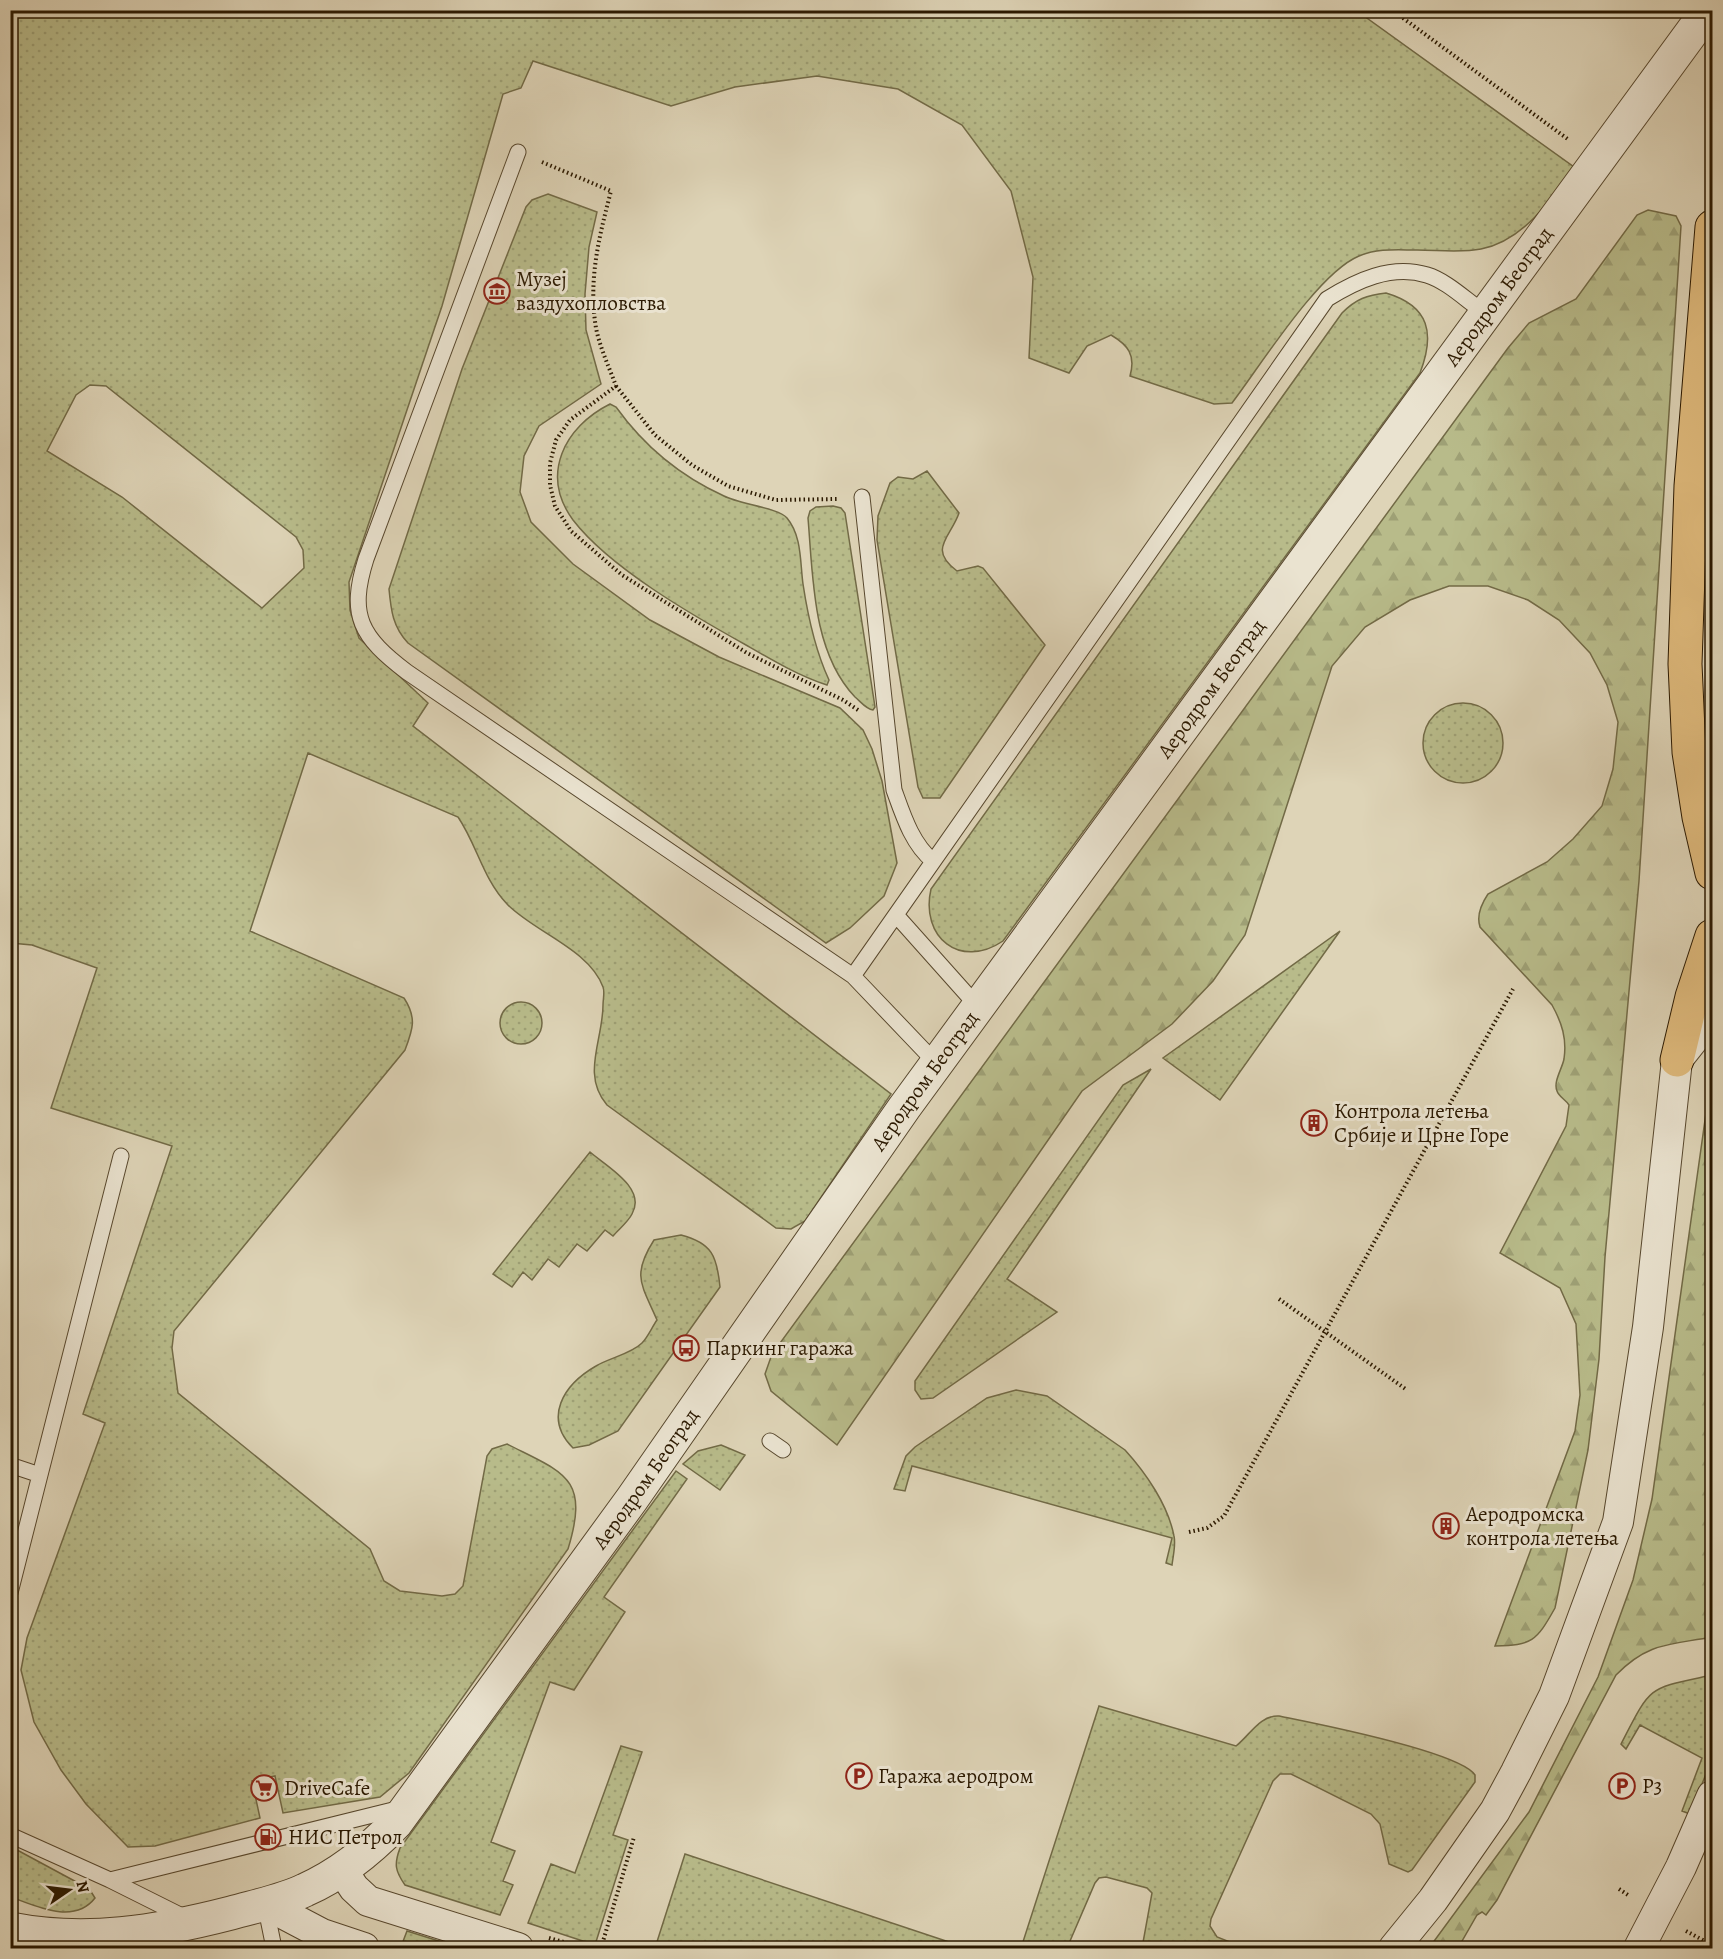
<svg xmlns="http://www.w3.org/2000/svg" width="1723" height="1959" viewBox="0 0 1723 1959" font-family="Alegreya,serif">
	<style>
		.grass { fill: url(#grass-dots); stroke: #726a46; stroke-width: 1.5; fill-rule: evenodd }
		.forest { fill: url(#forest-firs); stroke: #726a46; stroke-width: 1.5 }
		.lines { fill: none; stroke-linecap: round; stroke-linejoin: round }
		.service-casing { stroke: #58482e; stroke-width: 17 }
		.minor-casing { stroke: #58482e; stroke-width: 32 }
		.tertiary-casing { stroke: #58482e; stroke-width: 35 }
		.primary-casing { stroke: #2b1901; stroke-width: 35 }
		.path { stroke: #2b1901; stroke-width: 4; stroke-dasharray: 1.5 3; stroke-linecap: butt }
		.service { stroke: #eae3d0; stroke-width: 15 }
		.minor { stroke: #eae3d0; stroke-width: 30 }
		.tertiary { stroke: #eae3d0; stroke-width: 33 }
		.primary { stroke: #dfba7c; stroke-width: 33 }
		.path-bridge { stroke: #2b1901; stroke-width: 4; stroke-dasharray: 1.5 3; stroke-linecap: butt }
		.labels { text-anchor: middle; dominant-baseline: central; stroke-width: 6; stroke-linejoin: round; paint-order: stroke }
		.poi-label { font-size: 21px; fill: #2b1901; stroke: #eae3d0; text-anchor: start }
		.street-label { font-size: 21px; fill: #2b1901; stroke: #eae3d0 }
	</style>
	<defs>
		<pattern id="grass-dots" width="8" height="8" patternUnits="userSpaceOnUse" patternTransform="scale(1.5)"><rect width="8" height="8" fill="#b8bb8a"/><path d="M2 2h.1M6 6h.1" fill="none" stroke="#9ea075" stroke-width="1.8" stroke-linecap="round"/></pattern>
		<pattern id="forest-firs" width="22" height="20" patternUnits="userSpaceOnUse" patternTransform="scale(1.5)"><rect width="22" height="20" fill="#b8bb8a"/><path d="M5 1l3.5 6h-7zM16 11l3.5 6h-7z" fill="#9ea075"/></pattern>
	</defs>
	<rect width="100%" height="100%" fill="#ded4b7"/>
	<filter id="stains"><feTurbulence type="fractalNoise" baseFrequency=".00333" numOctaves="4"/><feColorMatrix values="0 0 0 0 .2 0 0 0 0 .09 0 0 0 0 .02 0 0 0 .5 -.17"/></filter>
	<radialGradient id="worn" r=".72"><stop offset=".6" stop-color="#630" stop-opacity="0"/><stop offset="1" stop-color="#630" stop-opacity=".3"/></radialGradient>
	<path class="grass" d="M10,11H1357L1574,167C1552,199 1523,241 1481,249C1461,253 1438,250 1417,250C1397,250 1378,248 1359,256C1318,273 1261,365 1232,403L1214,404L1130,376C1136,355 1128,345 1111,335L1087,346L1069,373L1029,358L1033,277L1011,191L962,125L898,89L817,76L735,87L671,106L533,61L521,88L503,94L442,306L349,582L350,610L359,638L428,703L413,726L891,1094L805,1221L791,1229L776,1228L607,1105C581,1075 603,1040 603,1005C603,999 605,992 603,987C589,949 534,932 507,904C483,879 477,845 458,817L308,753L250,931L404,998C417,1018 413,1029 405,1050L174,1331L172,1348L178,1393L370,1549L384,1581L400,1591L442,1596L455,1594L463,1586L487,1456L492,1449L507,1444C564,1473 590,1477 568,1549L409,1773L380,1797L283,1813L275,1776L252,1781L260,1818L155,1846L128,1847L86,1804L61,1770L34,1722L21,1670L27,1638L105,1423L83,1414L172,1146L51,1108L97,968L32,945L11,943ZM90,385L106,386L296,537L303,550L304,568L262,608L122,497L47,451L76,395Z
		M548,194L597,212L589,247L585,294L586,330L601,384L539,426L524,456L520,492L531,522L573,564L650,620L719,657L840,708L863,730L872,749L882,781L897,863L884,896L850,928L826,943L408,643C393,627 391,611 389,589L462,369L526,207L532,200Z
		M1386,293C1430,306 1435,334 1420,373L1003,941C960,970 920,937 931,889L1342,313C1356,299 1367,295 1386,293Z
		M610,404L616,407C644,446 680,476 724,496C739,504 779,508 787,518C802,536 800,562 803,584C808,617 815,650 829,680L827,685C799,676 772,660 746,645C692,615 610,568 573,520C540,475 564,427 610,404Z
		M927,471L959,513C951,537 927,549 957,571L978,566L983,568L1045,645L940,798H923L918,787L877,540L878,516L890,483L898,477L913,479Z
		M833,506L841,508L845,513L875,707L873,710C866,709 861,702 855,697C812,652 813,576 808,518L810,511L816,507Z
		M1712,562V753C1704,689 1708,627 1712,562Z
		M1423 743a40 40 0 1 1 80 0a40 40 0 1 1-80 0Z
		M1340,931L1220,1100L1163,1058Z
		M500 1023a21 21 0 1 1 42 0a21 21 0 1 1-42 0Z
		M1151,1069L1007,1279L1057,1312L933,1398L921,1399L915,1390V1381L1123,1085Z
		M590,1152C606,1166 647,1188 632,1214C628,1222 619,1229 613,1236L605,1230L587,1251L577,1244L559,1267L548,1259L532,1280L523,1272L512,1287L493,1274Z
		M681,1235C712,1243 717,1256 720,1287L618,1431L589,1445L573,1448C543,1418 563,1385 596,1366C609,1358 631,1354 642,1343C648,1337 652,1327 657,1320C642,1285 631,1276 654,1240Z
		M1016,1390L1047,1396L1125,1450C1146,1473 1168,1505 1174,1536C1176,1545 1173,1556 1172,1565L1166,1563L1172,1538L939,1473L912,1466L905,1491L894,1489L906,1456L915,1447L987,1398Z
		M721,1445L745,1455L720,1490L683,1464L698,1451Z
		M676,1471L687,1479L604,1597L625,1612L574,1690L550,1682L491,1842L515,1851L503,1881L513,1885L500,1915L405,1885C395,1871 394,1864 400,1848Z
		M1712,1675V1759L1690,1814L1682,1811L1702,1758L1640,1725L1626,1749L1621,1744C1652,1684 1647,1689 1712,1675Z
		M1099,1706L1236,1746C1250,1735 1260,1715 1279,1716C1313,1723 1459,1751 1475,1775V1782L1412,1870L1408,1872L1389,1864L1380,1824L1371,1814L1291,1774H1280L1273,1781L1211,1919L1210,1926L1217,1937L1245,1948H1142L1152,1893L1147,1888L1106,1877L1099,1878L1095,1883L1067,1948H1021Z
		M621,1746L642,1752L613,1835L628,1840L595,1945L528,1923L551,1864L575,1873Z
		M11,1849L19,1851L82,1885L90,1890L95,1898C74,1925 36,1906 11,1897Z
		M685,1854L964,1947L655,1948Z
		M407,1931L461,1948H416L402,1944Z"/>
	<path class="forest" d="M1648,210L1676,216L1681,226L1639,881L1605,1257L1599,1359L1588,1450L1555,1608C1536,1642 1532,1645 1495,1646L1575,1431L1580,1395L1576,1324L1560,1288L1500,1253L1566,1126L1569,1105C1566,1100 1559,1097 1557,1091C1553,1082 1562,1069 1564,1059C1567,1039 1562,1023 1552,1005L1480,927C1476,915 1482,903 1488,894L1547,862L1573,839L1602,806L1613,769L1618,722L1607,685L1590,653L1559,620L1528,600L1488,586H1449L1410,600L1365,627L1332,666L1245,935L1213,981L1172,1024L1082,1091L837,1445L771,1391L765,1374L772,1354L1508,348L1529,323L1576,299L1637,215Z
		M1712,1070V1637C1670,1645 1648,1642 1616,1675L1497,1900L1486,1915L1482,1912L1477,1915L1458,1948H1429L1529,1812L1598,1677L1633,1580L1652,1499Z"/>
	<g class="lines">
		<g class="service-casing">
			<path id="service" d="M518,152L366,559C348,616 361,637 407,672L853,976L937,1064
				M862,497L894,790C903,815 912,844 933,861
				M896,915L979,1008
				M853,976L1327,299C1356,281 1391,264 1427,275C1447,281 1467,301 1485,313
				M770,1441L783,1450
				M10,1465L40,1475
				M10,1593L121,1156
				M10,1835L110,1880L186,1918
				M110,1880L401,1808
				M265,1904L274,1948"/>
		</g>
		<g class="minor-casing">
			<path id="minor" d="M342,1870L354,1888L368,1901L518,1948
				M265,1904L322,1934L364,1948
				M1394,1948L1433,1900L1495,1811L1516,1772L1554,1696L1618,1522L1648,1327L1677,1060L1712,1016
				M1639,1948L1681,1867L1712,1796"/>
		</g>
		<g class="tertiary-casing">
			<g id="tertiary">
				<path id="s1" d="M10,1929C86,1944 157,1932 231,1913C256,1906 282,1901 305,1890C341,1874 369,1851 396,1823L632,1499L904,1108L1708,10"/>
			</g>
		</g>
		<g class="primary-casing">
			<path id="primary" d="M1712,227L1691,486L1685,664L1689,752L1699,817L1712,873
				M1677,1060L1692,997L1712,936"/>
		</g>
		<path class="path" d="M1392,10L1569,140
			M542,162L611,191C599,237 588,280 596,328C600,348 609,367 616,386L570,420L556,440L550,463V485L555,506L571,531L622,575L747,653L843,700L858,710
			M616,386L655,435L692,465L728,486L776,500L837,499
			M1189,1532L1207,1528L1224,1516L1513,989
			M1619,1889L1628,1895
			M1686,1931L1712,1945
			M549,1938L586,1948
			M601,1948L634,1837"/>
		<use href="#service" class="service"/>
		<use href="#minor" class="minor"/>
		<use href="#tertiary" class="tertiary"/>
		<use href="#primary" class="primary"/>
		<path class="path-bridge" d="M1279,1299L1407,1390"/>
	</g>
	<defs>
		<g id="museum-ring" transform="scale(1.35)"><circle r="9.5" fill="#eae3d0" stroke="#8f2418" stroke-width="1.5"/><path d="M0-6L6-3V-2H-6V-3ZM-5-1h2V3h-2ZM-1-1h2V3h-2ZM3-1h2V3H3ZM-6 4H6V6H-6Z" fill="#8f2418"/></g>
		<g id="building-ring" transform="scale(1.35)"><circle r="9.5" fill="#eae3d0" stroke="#8f2418" stroke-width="1.5"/><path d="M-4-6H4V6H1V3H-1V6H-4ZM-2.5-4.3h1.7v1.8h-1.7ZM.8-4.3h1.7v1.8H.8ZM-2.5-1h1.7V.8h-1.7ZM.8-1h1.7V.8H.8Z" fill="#8f2418"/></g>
		<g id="bus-ring" transform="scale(1.35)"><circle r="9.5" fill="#eae3d0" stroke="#8f2418" stroke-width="1.5"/><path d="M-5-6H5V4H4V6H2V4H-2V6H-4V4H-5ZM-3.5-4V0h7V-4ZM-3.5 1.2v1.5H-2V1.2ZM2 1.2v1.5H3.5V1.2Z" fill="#8f2418"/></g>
		<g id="parking-ring" transform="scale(1.35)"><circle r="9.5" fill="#eae3d0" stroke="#8f2418" stroke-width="1.5"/><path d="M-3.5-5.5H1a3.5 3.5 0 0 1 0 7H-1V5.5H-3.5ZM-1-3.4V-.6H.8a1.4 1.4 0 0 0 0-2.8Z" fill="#8f2418"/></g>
		<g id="supermarket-ring" transform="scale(1.35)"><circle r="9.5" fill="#eae3d0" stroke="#8f2418" stroke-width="1.5"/><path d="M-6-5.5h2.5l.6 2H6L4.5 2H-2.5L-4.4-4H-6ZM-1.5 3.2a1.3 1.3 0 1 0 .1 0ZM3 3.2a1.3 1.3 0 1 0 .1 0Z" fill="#8f2418"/></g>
		<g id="fuel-ring" transform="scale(1.35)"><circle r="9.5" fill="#eae3d0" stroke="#8f2418" stroke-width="1.5"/><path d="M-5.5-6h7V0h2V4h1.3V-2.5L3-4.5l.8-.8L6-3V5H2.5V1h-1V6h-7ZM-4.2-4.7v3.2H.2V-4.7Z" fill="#8f2418"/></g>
	</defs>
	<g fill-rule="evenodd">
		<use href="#museum-ring" x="497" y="291"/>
		<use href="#building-ring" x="1314" y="1123"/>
		<use href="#bus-ring" x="686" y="1348"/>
		<use href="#building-ring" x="1446" y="1526"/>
		<use href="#parking-ring" x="859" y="1776"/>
		<use href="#parking-ring" x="1622" y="1786"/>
		<use href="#supermarket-ring" x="264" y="1788"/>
		<use href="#fuel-ring" x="268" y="1837"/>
	</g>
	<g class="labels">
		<g class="poi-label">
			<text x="516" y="279">Музеј<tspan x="516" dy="24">ваздухопловства</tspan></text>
			<text x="1334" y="1111">Контрола летења<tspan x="1334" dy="24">Србије и Црне Горе</tspan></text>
			<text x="706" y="1348">Паркинг гаража</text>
			<text x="1466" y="1514">Аеродромска<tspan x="1466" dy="24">контрола летења</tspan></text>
			<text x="878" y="1776">Гаража аеродром</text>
			<text x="1642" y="1786">P3</text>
			<text x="284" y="1788">DriveCafe</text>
			<text x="288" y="1837">НИС Петрол</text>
		</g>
		<g class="street-label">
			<text stroke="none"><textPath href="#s1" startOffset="2298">Аеродром Београд</textPath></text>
			<text stroke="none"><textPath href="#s1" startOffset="1812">Аеродром Београд</textPath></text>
			<text stroke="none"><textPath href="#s1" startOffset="1326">Аеродром Београд</textPath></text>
			<text stroke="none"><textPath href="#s1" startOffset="840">Аеродром Београд</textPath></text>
		</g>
	</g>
	<rect width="1723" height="1959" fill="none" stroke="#ded4b7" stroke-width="36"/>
	<rect x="12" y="12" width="1699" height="1935" fill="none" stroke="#2b1901" stroke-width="3"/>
	<rect x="18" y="18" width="1687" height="1923" fill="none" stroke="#2b1901" stroke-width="1.5"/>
	<g transform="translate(69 1890) rotate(76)" stroke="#eae3d0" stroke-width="4.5" paint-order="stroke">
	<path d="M0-4.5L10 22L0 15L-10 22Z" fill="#2b1901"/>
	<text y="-9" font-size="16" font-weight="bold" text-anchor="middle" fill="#2b1901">N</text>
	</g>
	<rect width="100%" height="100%" filter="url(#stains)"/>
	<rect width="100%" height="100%" fill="url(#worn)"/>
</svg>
